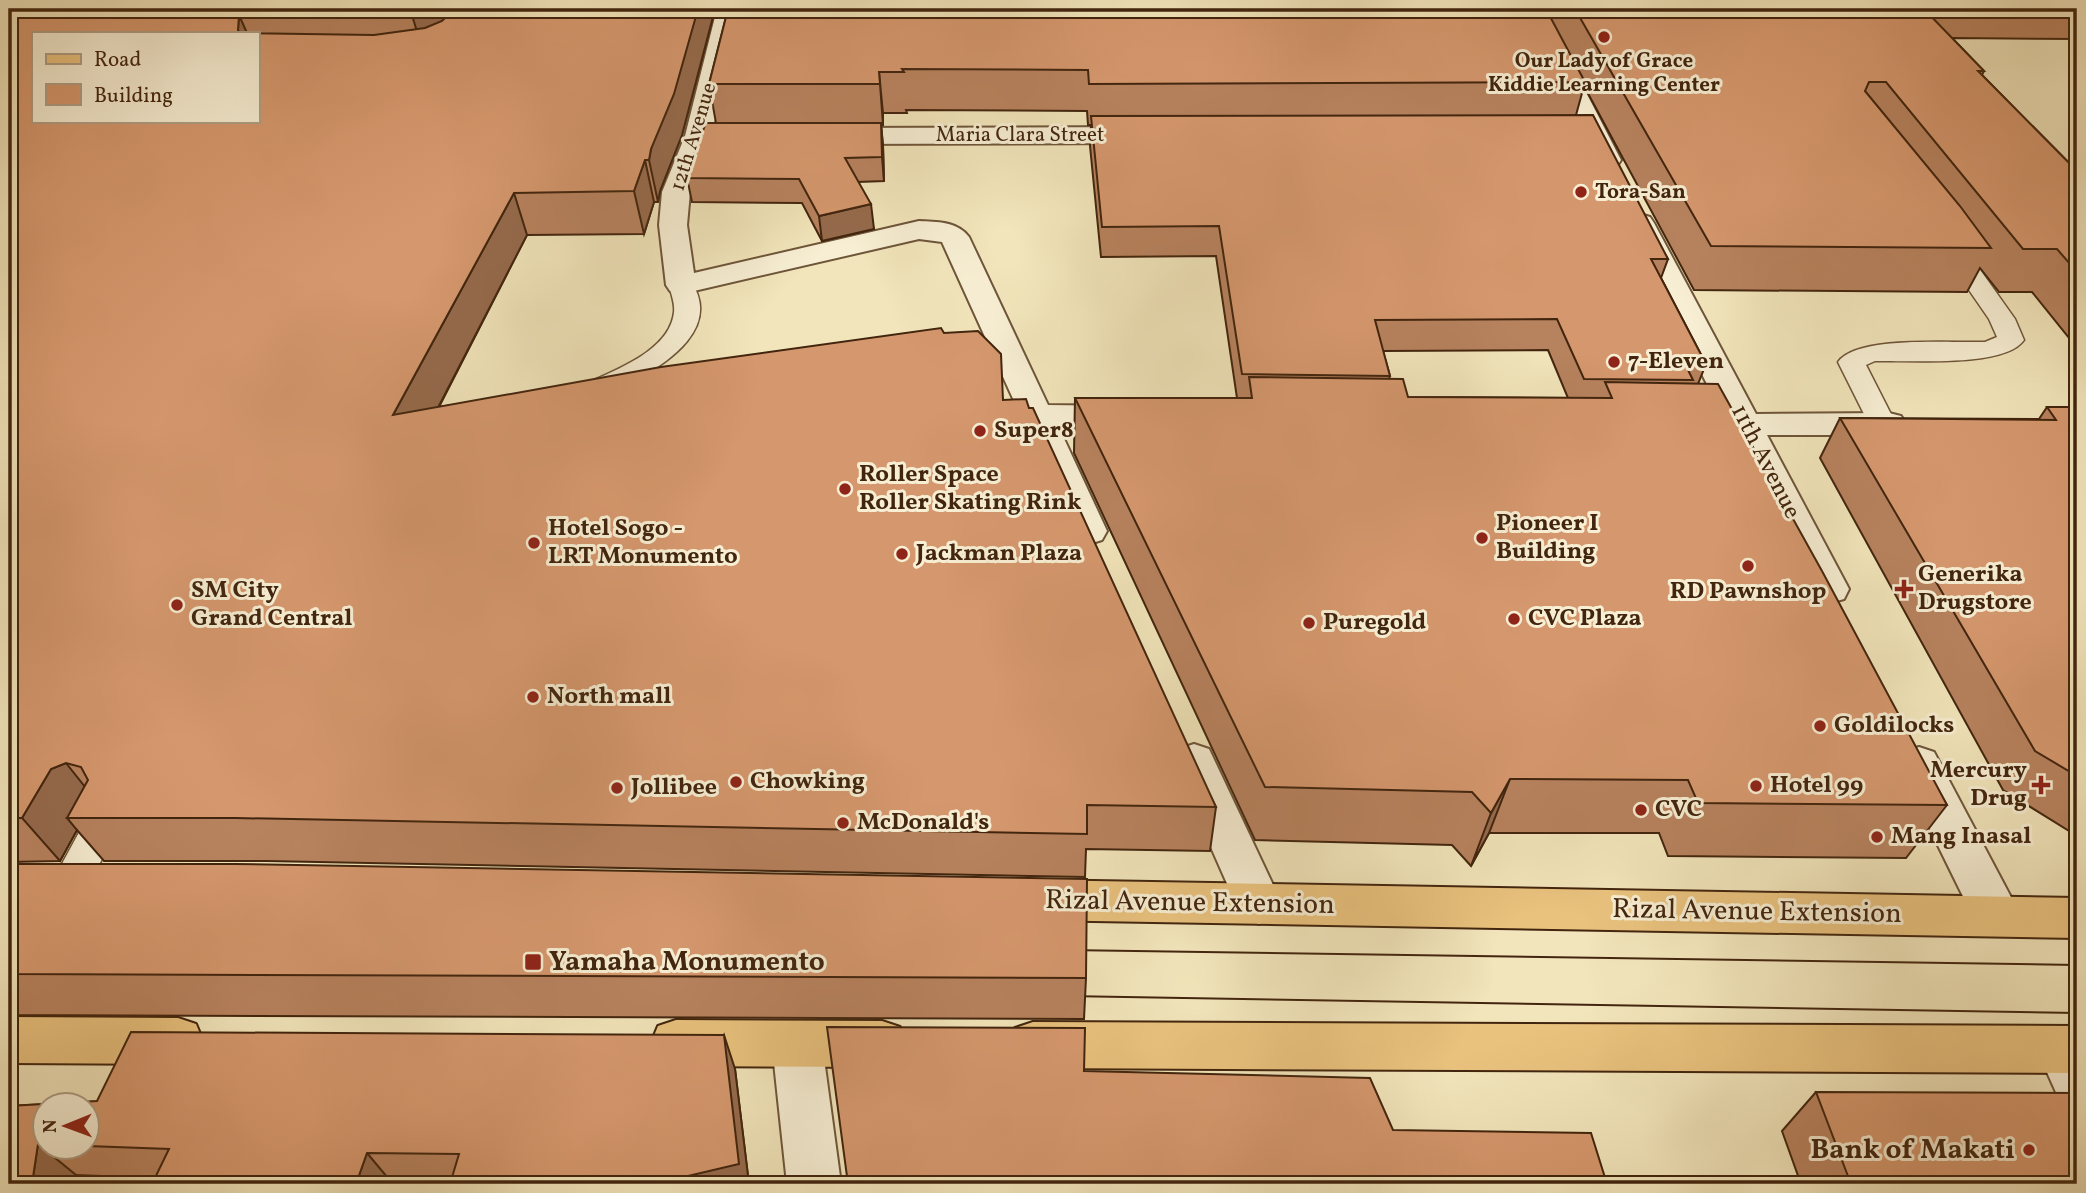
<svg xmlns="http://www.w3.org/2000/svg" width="2086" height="1193" viewBox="0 0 2086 1193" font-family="Vollkorn,serif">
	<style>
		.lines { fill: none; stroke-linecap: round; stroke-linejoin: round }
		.service-casing { stroke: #6e5539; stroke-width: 3 }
		.pedestrian-casing { stroke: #6e5539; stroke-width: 4 }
		.minor-casing { stroke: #6e5539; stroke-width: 4 }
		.primary-casing { stroke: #42250e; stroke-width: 4 }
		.service { fill: #f7eed3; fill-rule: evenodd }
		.pedestrian { fill: #f7eed3; fill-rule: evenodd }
		.minor { fill: #f7eed3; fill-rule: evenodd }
		.primary { fill: #e9c27e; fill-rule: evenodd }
		.tram { stroke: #42250e; stroke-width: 2 }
		.wall { fill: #b7825e; stroke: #42250e; stroke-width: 2; fill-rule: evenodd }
		.shaded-wall { fill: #956a4c; stroke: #42250e; stroke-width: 2 }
		.building { fill: #d5976d; stroke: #42250e; stroke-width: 2; fill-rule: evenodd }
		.poi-dot { fill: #8f2418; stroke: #f7eed3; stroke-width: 2.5 }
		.labels { text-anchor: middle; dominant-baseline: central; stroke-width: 6; stroke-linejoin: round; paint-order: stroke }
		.far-poi-label { font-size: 21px; font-weight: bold; fill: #42250e; stroke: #f7eed3 }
		.far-street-label { font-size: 21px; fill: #42250e; stroke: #f7eed3 }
		.poi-label { font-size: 24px; font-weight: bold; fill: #42250e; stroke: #f7eed3; text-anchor: start }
		.street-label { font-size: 24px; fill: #42250e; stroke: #f7eed3 }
		.near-street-label { font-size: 28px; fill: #42250e; stroke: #f7eed3 }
		.near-poi-label { font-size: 28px; font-weight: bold; fill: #42250e; stroke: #f7eed3; text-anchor: start }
	</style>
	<rect width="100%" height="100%" fill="#f2e5bb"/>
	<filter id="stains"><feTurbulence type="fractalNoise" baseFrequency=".00286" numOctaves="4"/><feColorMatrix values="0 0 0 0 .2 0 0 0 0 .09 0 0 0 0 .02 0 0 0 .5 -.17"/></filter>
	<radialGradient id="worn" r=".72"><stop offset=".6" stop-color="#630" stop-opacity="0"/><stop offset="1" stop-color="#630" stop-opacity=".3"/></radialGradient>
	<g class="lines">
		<g class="service-casing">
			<path id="service" d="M1950,238L1959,240L2015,319L2024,340C2005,368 1909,360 1875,361L1866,365L1896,424L1892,430L1882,433L1872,430L1838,362C1856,335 1953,343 1985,342L1997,337L1989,319L1938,245L1941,240Z
				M681,278L690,280C723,327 668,363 632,382C616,391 599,403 581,398L577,392L581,386C612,371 670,352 674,312C675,303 671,294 669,285L672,280Z
				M102,810L115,814L120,825L83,895L70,900L57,895L51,884L89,814Z"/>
		</g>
		<g class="pedestrian-casing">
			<path id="pedestrian" d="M1036,404L1048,407L1053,415L1107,531L1102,540L1089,544L1076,540L1071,531L1019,415L1024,407Z
				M1194,744L1209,749L1282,904L1275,918L1259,924L1243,918L1236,904L1173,761L1179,749Z"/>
		</g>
		<g class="minor-casing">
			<path id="minor" d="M717,9H741L711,136L690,192L687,225L694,273L919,221C937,222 957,221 969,237L1048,405L1126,406L1138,409L1143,417L1138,425L1126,428L1036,426L1024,423L942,242L919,239L681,294L670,291L666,285L659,225L662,192L685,136Z
				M1520,9H1543L1621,160L1617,166L1607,168L1597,166L1593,160Z
				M1144,127L1153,129L1157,135L1153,141L1144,143L830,144L821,142L817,136L821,130L830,128Z
				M1640,214L1650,217L1654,223L1756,414L1889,413L1901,416L1906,424L1901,432L1889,435H1767L1849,589L1844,599L1830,603L1816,599L1733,436H1690L1678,433L1673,425L1678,417L1690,414H1722L1626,223L1630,217Z
				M1919,747L1934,752L2013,901L2019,915L2013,929L1996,935L1979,929L1898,764L1904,752Z
				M797,1021L815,1027L822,1044L841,1184H787L772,1044L779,1027Z
				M2062,1026L2077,1032V1106L2059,1099L2037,1050L2044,1033Z"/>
		</g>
		<g class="primary-casing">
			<path id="primary" d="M1033,880L2077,898V938L1033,920L1017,914L1010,900L1017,886Z
				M9,1017L178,1018L196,1024L203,1041L196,1058L178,1064L9,1063Z
				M676,1020L882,1021L900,1027L907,1044L900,1061L882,1067L676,1066L658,1060L651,1043L658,1026Z
				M1033,1022L2077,1026V1073L1033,1068L1015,1062L1008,1045L1015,1028Z"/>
		</g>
		<use href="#service" class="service"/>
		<use href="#pedestrian" class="pedestrian"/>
		<use href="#minor" class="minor"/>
		<use href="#primary" class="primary"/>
		<path class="tram" d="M1066,950L2077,965
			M1066,996L2077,1013"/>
	</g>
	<path class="wall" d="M9,9H715L682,135L660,191L658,202H654L644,234L527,235L439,407L944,333L1003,400L1216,807L1210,851L1086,849L1085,877L266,861H104L77,830L60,861L9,862Z
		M728,9H2077V39L1952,38L1984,71L1982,75L2077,171V348L2032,292H1999L1980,268L1967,292L1694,290L1584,86L1576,115L1668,259L1661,278L1706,364L1698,384L1947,805L1906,858L1668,856L1659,833H1489L1471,866L1452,845L1255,840L1074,453L1075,398H1237L1216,256L1101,257L1090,146L1091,125H1088L1087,111L906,110L907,113H883V125H881L883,146L884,181L858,182L874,229L822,241L802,203L692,202L687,178L716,123L709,84ZM1548,350L1568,398L1408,397L1389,379L1390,376L1383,351Z
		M2047,407H2077V834H2074L2003,790L1820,458L1840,418L2039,419Z
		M9,864L1086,978L1084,1019L9,1015Z
		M735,1069L749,1184H152L155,1178L76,1175L75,1184H9V1106ZM46,1105H88V1147H46Z
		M1816,1092L2077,1184H1801L1782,1131Z"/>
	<path class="shaded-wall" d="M416,9H458L423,51L411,12Z
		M698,9H715L682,135L660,191L658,202L649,160L651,149Z
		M239,15L247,33H239L238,30Z
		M879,72L883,113V125L880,84Z
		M881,123L883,146L884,181L882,157Z
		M645,160L654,202L644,234L634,191Z
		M514,193L527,235L411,460L393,415Z
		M871,204L874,229L822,241L819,216Z
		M66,763L101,807L67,818L77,830L60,861L22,818L51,769Z
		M1510,779L1489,833L1471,866L1491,813Z
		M724,1035L735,1069L749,1184H654Z
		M38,1144L76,1175L75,1184H32Z
		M367,1153L393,1184H356Z"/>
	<path class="building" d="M9,9H416L411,12L367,15H239L238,30L240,33L374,35L425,28L442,21L454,9H698L674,94L651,149L649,160H645L634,191L514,193L393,415L661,367L941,328L944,333L978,331L1001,354L1003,400L1026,399L1029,408H1033L1216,807L1087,805V834L236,818H67L88,780L81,767L66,763L51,769L22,818H9V33H14V16H9ZM33,33H257V121H33Z
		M728,9H1546L1585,82L1089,84L1088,70L902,69L904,72H879L880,84H709Z
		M1575,9H1924L1984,71H1978L2077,171V272L2057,249H2023L1886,82H1869L1865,91L1960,206L1991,248L1711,246Z
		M1593,115L1668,259H1651L1706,364H1685L1693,380L1584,379L1557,319L1375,320L1390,376L1242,374L1219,226L1102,227L1091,116Z
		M706,123H881L882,157L845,158L871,204L819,216L799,179L687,178L688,168Z
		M1249,377L1403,379L1408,397L1612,398L1605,382L1718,384L1822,571L1947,805L1698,803L1688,780L1510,779L1491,813L1472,792L1265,787L1075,398H1252Z
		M2047,407H2077V776L2035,751L1840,418L2056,420Z
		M9,864H235L1087,879L1086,978L9,974Z
		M827,1027L1085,1028L1084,1071L1370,1078L1393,1130L1591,1133L1607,1184H848Z
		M131,1032L724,1035L739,1164L654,1184H450L459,1154L367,1153L356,1184H152L169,1149L88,1146V1105H46V1144H38L32,1184H9V1106L97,1101Z
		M1816,1092L2077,1093V1184H1851Z"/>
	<g class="poi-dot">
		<circle cx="1604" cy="37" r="7"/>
		<circle cx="1581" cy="192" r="7"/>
		<circle cx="1614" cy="362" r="7"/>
		<circle cx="980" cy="431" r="7"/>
		<circle cx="845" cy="489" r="7"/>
		<circle cx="1482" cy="538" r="7"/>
		<circle cx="534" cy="543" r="7"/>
		<circle cx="902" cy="554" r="7"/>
		<circle cx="1748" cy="566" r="7"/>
		<path d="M1900.5 578.5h7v7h7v7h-7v7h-7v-7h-7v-7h7z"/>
		<circle cx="177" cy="605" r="7"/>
		<circle cx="1514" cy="619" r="7"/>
		<circle cx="1309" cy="623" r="7"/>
		<circle cx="533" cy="697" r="7"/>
		<circle cx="1820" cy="726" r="7"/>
		<circle cx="736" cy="782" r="7"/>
		<path d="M2037.5 774.5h7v7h7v7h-7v7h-7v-7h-7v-7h7z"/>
		<circle cx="1756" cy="786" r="7"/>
		<circle cx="617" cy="788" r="7"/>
		<circle cx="1641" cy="810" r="7"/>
		<circle cx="843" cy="823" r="7"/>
		<circle cx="1877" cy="837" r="7"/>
		<rect x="524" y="953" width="18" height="18" rx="3.5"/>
		<circle cx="2029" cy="1150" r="7"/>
	</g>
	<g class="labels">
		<g class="far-poi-label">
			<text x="1604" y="61">Our Lady of Grace<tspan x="1604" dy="24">Kiddie Learning Center</tspan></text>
			<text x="1595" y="192" text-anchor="start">Tora-San</text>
		</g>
		<g class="far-street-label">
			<text x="1020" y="135">Maria Clara Street</text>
			<text transform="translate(694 137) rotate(-73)">12th Avenue</text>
		</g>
		<g class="poi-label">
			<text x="1628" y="362">7-Eleven</text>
			<text x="994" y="431">Super8</text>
			<text x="859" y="475">Roller Space<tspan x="859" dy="28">Roller Skating Rink</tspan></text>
			<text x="1496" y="524">Pioneer I<tspan x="1496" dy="28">Building</tspan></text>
			<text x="548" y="529">Hotel Sogo -<tspan x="548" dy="28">LRT Monumento</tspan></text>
			<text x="916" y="554">Jackman Plaza</text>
			<text x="1918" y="575">Generika<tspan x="1918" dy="28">Drugstore</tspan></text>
			<text x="191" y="591">SM City<tspan x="191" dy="28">Grand Central</tspan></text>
			<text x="1748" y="592" text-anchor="middle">RD Pawnshop</text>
			<text x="1528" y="619">CVC Plaza</text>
			<text x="1323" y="623">Puregold</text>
			<text x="547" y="697">North mall</text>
			<text x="1834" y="726">Goldilocks</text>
			<text x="2027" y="771" text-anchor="end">Mercury<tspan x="2027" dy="28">Drug</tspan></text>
			<text x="750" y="782">Chowking</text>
			<text x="1770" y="786">Hotel 99</text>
			<text x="631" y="788">Jollibee</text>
			<text x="1655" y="810">CVC</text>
			<text x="857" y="823">McDonald's</text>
			<text x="1891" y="837">Mang Inasal</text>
		</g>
		<g class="street-label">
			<text transform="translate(1765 462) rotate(63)">11th Avenue</text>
		</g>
		<g class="near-street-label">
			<text transform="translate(1190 903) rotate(1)">Rizal Avenue Extension</text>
			<text transform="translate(1757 912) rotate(1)">Rizal Avenue Extension</text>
		</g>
		<g class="near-poi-label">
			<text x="549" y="962">Yamaha Monumento</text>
			<text x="2015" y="1150" text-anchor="end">Bank of Makati</text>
		</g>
	</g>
	<rect width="2086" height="1193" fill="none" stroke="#f2e5bb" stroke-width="35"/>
	<rect x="10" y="10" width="2065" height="1172" fill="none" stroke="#42250e" stroke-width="3.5"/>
	<rect x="18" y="18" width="2051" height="1158" fill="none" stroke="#42250e" stroke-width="2"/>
	<rect x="32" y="32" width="228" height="91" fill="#f7eed3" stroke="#af9e84" stroke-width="2"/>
	<rect x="46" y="54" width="35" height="10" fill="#e9c27e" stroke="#af9e84" stroke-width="2"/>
	<text x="94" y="66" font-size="21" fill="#42250e">Road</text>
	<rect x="46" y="84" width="35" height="21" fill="#d5976d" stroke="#af9e84" stroke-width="2"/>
	<text x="94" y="102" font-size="21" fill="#42250e">Building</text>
	<g transform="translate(66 1126) rotate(269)"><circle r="33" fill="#f7eed3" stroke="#af9e84" stroke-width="2"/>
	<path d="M0-5L12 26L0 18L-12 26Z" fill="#8f2418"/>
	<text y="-10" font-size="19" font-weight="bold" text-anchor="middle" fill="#42250e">N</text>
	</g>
	<rect width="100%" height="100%" filter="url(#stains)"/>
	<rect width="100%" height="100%" fill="url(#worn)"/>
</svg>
